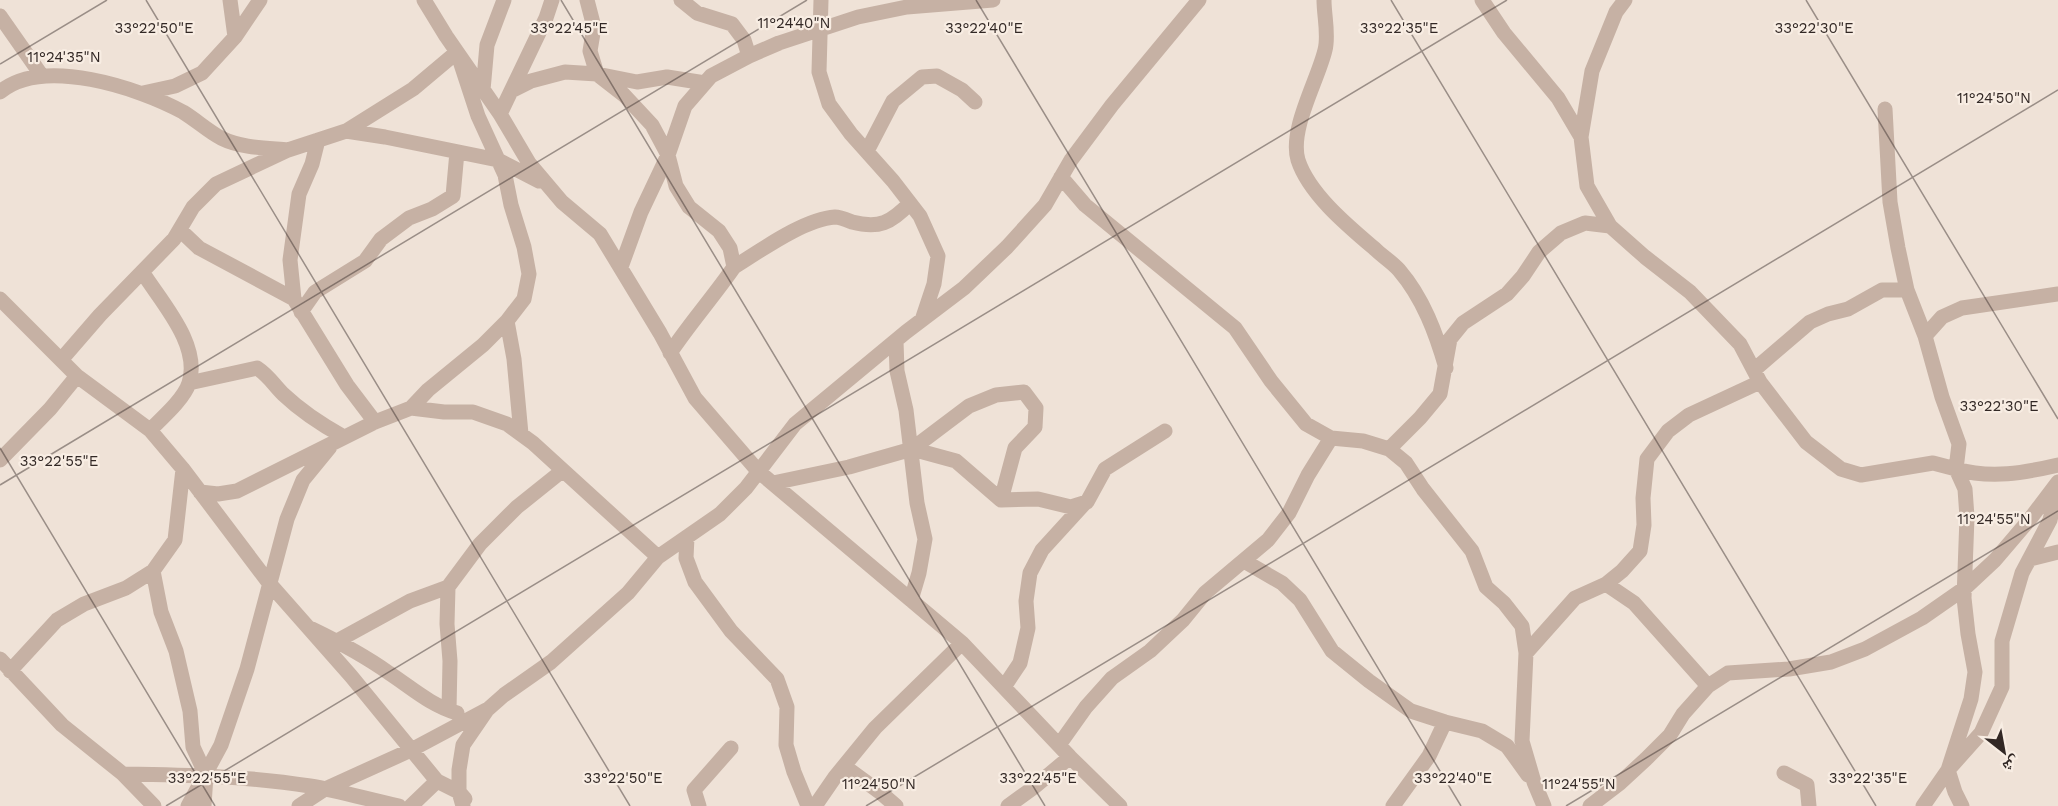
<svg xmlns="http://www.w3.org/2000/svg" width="2058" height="806" viewBox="0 0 2058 806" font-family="'Work Sans','Noto Naskh Arabic',sans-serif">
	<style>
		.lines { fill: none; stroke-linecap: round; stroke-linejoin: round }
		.minor { stroke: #c6b1a4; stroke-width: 15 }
		.ticks { fill: none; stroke: #322825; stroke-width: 1.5; stroke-opacity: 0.45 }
		.ticks-label { font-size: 15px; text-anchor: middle; fill: #322825; stroke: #f8ede3; stroke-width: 4.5; stroke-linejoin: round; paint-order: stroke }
	</style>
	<rect width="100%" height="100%" fill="#efe2d7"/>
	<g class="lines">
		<path class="minor" d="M230,0L235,37
			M424,0L446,36L500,114L529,163L562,202L600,234L660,333L695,398L758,471L962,643L1070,757L1120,806
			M587,0L594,27L590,51L597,74L624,95L652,125L668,155L676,186L689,207L719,231L730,248L734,267C714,296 690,323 670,353
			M681,0L697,13L732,24L744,40L749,56
			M821,0L819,72L829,104L851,134L893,181L920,216L938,256L934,284L922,320
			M1324,0C1324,16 1329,35 1325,50C1318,80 1289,129 1298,160C1309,194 1348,226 1375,249C1382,256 1392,262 1399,270C1423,298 1436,333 1446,368
			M1482,0L1504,33L1558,98L1581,137
			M1625,0L1616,12L1592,71L1581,137L1587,186L1610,226L1645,257L1690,292L1740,344L1760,382L1806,442L1841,469L1861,475L1933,463L1956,469L1965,489L1967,517L1964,598L1968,634L1975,672L1971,699L1948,770L1955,792L1962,806
			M0,16L42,76
			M483,90L487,45L504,0
			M511,91L531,81L565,72L597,74L637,82L667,77L705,83
			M0,92C43,56 139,88 183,112C196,120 208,131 221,138C241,148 266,148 288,150
			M143,93L175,86L202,73L235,37L260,0
			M1885,109L1890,202L1898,248L1907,290L1925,336L1942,397L1959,444L1956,469C1991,479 2024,473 2058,465
			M500,114L546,18L552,0
			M346,131L385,137L498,160L539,181
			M318,140L312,164L299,194L290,260L294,299L347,385L375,422
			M867,151L893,101L922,77L937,76L962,90L975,102
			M1061,177L1085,205L1235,328L1271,381L1306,424L1331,438L1363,441L1389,449L1406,463L1423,489L1472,551L1486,587L1504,603L1522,626L1526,653L1522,741L1534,782L1544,806
			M180,230L199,248L294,299
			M621,267L641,212L668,155L685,106L711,76L749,56L779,43L858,17L907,7L993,0
			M734,267C760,251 804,219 835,217C840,217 847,220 852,222C879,229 891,223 910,203
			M143,273C162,303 201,345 189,383C184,399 162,418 150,430
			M0,299L77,376L150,430L183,469L269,583L351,676L437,781L459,792L465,799
			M301,312L315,292L365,261L381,239L409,218L432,209L453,196L457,152
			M507,321L514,359L521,434
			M1925,336L1942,317L1962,308L2058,294
			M896,341L897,371L906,410L917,503L925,539L919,573L911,600
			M61,360L100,315L174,239L193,207L216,184L288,150L346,131L413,89L457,52L478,116L505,175L511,205L524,247L529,274L524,299L507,321L483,345L428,390L411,408
			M1754,370L1810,322L1828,314L1848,309L1882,290H1907
			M189,383L257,368C269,376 273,384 283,394C302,412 322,425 344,437
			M912,449L956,461L1001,500L1038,499L1071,507L1087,502L1105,469L1165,431
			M1389,449L1420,418L1440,394L1450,339L1463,323L1507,294L1523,276L1539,252L1561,233L1585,223L1610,226
			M0,460L50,409L77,376
			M773,483L849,467L912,449L969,406L996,395L1024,392L1036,408L1035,427L1015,448L1001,500
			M200,492L218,494L237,491L375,422L411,408L444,412H473L507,424L533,443L658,557
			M687,537L686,558L695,582L731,631L777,679L787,707L786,745L794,772L808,806
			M2030,559L2058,552
			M1244,561L1282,583L1300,600L1332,651L1369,681L1411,711L1445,722L1482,731L1507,746L1528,775
			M153,571L161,612L176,651L190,711L193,747L206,775L204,806
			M1606,584L1634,603L1708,686
			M312,629C339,642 365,656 389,673C412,688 430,705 457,713
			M337,641L410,601L448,587
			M1526,653L1575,598L1606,584L1622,571L1640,551L1644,525L1643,498L1647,459L1668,431L1689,415L1760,382
			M0,659L62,725L123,774L154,806
			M10,671L57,620L84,604L126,588L153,571L175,540L183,469
			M1004,687L1020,663L1028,628L1026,601L1030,573L1042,550L1084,504
			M449,710L450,661L447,624L448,587L480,544L517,507L562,471
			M1059,745L1086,707L1112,678L1150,651L1183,620L1205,593L1268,540L1289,513L1308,475L1331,438
			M844,766L881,793L896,806
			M1784,773L1807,785L1809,806
			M123,774C185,775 248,776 310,786C340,791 370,800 399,806
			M188,806L221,745L247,669L287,519L303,480L330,447
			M299,806L325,789L411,750L486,710
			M411,806L437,781
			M463,806L459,792V770L463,745L487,710L504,695L551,662L628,593L658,557L720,514L746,488L795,424L906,332L964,288L1007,247L1045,205L1071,160L1112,105L1199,0
			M699,806L694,790L731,748
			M815,806L835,777L875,728L962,643
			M1008,806L1033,788L1070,757
			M1393,806L1429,756L1445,722
			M1590,806L1620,783L1646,759L1670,735L1683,714L1708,686L1728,673L1789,669L1831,662L1865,649L1922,618L1965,588L1995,560L2030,519L2058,482
			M1923,806L1948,770L1981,733L2002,687V641L2022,573L2050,520L2058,485"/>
	</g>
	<path class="ticks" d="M146,0L630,806M561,0L1045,806M976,0L1461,806M1391,0L1876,806M1806,0L2058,419M0,64L107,0M0,448L215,806M0,485L807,0M166,806L1507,0M866,806L2058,90M1566,806L2058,511"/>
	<g class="ticks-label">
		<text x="794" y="28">11°24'40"N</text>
		<text x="1814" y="33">33°22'30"E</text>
		<text x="154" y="33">33°22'50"E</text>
		<text x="569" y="33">33°22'45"E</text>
		<text x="1399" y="33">33°22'35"E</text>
		<text x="984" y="33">33°22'40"E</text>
		<text x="64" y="62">11°24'35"N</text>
		<text x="1994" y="103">11°24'50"N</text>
		<text x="1999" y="411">33°22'30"E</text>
		<text x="59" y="466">33°22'55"E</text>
		<text x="1994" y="524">11°24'55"N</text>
		<text x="207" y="783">33°22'55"E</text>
		<text x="623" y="783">33°22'50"E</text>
		<text x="1038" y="783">33°22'45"E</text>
		<text x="1453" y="783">33°22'40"E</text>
		<text x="1868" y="783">33°22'35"E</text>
		<text x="879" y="789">11°24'50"N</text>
		<text x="1579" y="789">11°24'55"N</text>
	</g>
	<g transform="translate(2004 752) rotate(149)" stroke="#f8ede3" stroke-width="4.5" paint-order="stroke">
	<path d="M0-4.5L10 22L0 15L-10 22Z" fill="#322825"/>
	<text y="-9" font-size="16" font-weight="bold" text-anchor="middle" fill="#322825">ش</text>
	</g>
</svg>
